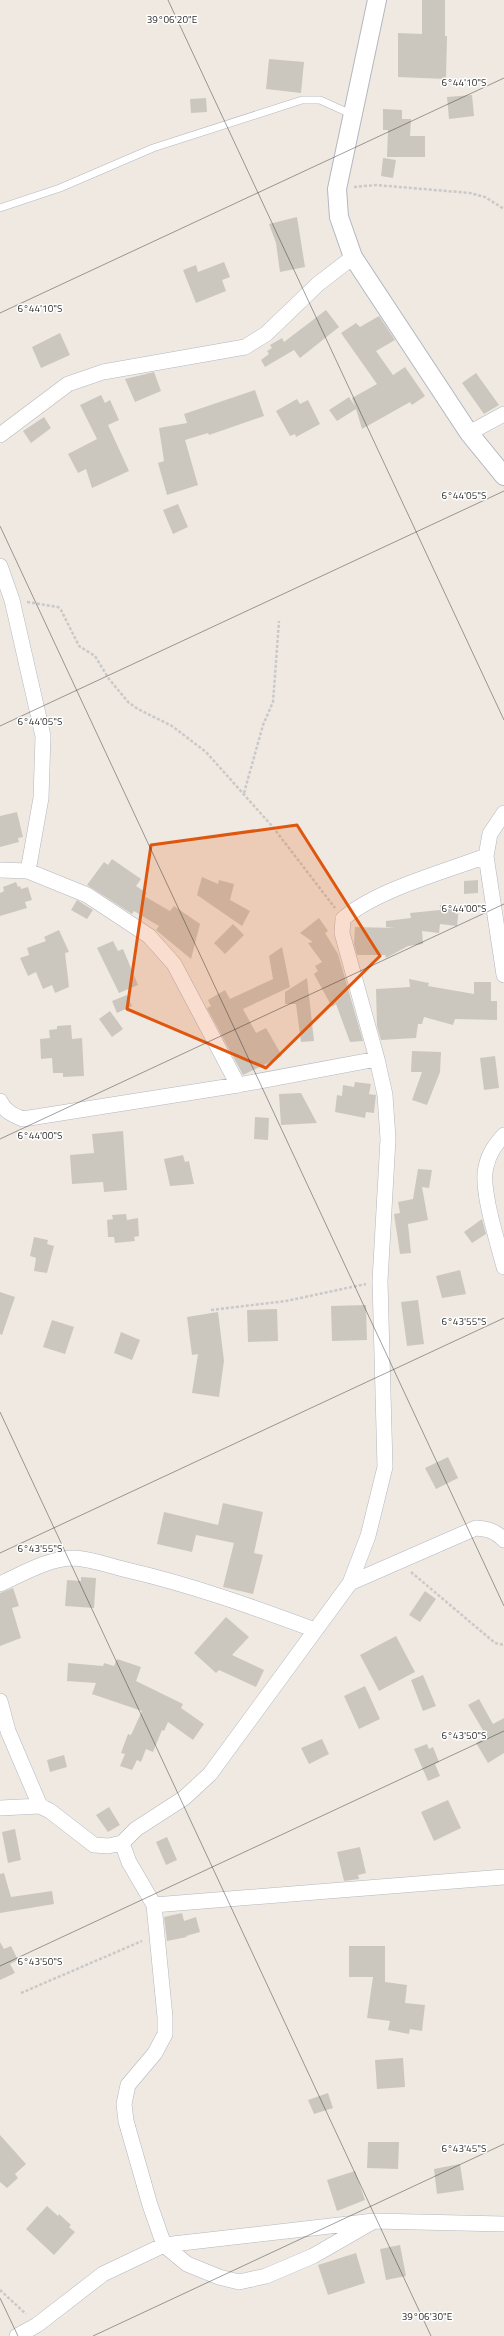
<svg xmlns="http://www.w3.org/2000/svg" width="504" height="2336" viewBox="0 0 504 2336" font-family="'Titillium Web',sans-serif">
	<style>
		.building { fill: #cbc7bf }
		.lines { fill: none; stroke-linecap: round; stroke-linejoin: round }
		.service-casing { stroke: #b4b7c1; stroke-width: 8 }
		.minor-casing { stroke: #b4b7c1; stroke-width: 16 }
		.tertiary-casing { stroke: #b4b7c1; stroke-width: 20 }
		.path { stroke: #c9c9c9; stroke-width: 2.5; stroke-dasharray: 3 2; stroke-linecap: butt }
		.service { stroke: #fff; stroke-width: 7 }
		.minor { stroke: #fff; stroke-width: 15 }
		.tertiary { stroke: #fff; stroke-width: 18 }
		.marked { fill: #df570e; fill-opacity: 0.2; stroke: #df570e; stroke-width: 3; stroke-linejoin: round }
		.ticks { fill: none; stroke: #2e2e2e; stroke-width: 1; stroke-opacity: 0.45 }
		.ticks-label { font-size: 10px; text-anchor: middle; fill: #2e2e2e; stroke: #fff; stroke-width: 3; stroke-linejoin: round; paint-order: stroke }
	</style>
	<rect width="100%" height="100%" fill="#efe9e1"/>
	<path class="building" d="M422,0H445V36H447L446,79L398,77V33L422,34Z
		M269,59L304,62L301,93L266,89Z
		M472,95L474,116L449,119L447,97Z
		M206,98L207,112L191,113L190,99Z
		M383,109L402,110V119H411L410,136H425V157H387L388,130H383Z
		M383,158L396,160L393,178L381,176Z
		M297,217L305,267L280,272L276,243L269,224Z
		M224,262L230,277L222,280L226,291L196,303L183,270L196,265L198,272Z
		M326,310L339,327L300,358L294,350L265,367L261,360L269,354L267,351L272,348L270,345L282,338L284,342Z
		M379,316L395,340L376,351L393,375L405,367L425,396L412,405L410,402L362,429L356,409L337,421L329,410L349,397L355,406L352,398L377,384L341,333L356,323L360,327Z
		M60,333L70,355L41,368L32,347Z
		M154,372L161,391L135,402L125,379Z
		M476,373L499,405L484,414L462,383Z
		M255,390L264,416L209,435L208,433L185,440L198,485L167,495L158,463L164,461L159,428L187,423L184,414Z
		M101,395L105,403L110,400L119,420L108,425L129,471L92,488L86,469L78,473L68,454L97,439L80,405Z
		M297,399L300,404L308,400L320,424L296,437L295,434L290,436L276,411Z
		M44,417L51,428L31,443L23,431Z
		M178,504L188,527L173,534L163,510Z
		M17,812L23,837L18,838L19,842L0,847V816Z
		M112,859L141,879L136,886L147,893L144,896L170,911L174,906L200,924L191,959L156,930L159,926L134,911L132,914L87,885L104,862L108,865Z
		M202,877L218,884L219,880L234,884L230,900L250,911L242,926L197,895Z
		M478,880V893L464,894V881Z
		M16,882L18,887L20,886L21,889L28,887L32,900L25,902L27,908L0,916V893L4,891L3,887Z
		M77,900L93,910L87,919L71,910Z
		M440,905L459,907L457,926L440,924L439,933L422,931L423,944L408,946L386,958L385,955H357L354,944L355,927L396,928L386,927V921L411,918L410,913L440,910Z
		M319,918L328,931L325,933L338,954L363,1041L350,1042L336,1004L332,1007L314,974L318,971L315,966L322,962L308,943L313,942L300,933Z
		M233,924L244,935L225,954L214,943Z
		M59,930L69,952L65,953L69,987L55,993L52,985L43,989L36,972L28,976L20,958L29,955L27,948L46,941L44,937Z
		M113,941L118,951L123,949L138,985L119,993L97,948Z
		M282,947L290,987L243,1009L256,1033L266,1028L282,1056L243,1075L207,1008L211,1006L208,1000L225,990L230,999L273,979L269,956Z
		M307,978L314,1041L301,1042L296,1004H285V992Z
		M409,979L429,983L428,986L474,994V982H491V1001H497V1020L455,1019L453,1025L424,1017L422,1024H418L416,1038L381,1040L377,1026L376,989L410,987Z
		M127,995L132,1006L117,1013L112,1001Z
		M110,1011L123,1029L112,1037L99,1019Z
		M71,1025L72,1039L82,1038L84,1076L63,1077V1073H53L52,1058L41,1059L40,1039L50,1038L49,1030L57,1029V1026Z
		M412,1051L441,1052L440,1072L427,1105L412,1100L422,1072H411Z
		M495,1056L499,1088L484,1090L480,1058Z
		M355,1082L371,1084L369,1094L376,1095L374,1113L366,1112L365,1118L335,1112L337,1095L342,1096L343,1085L354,1087Z
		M301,1093L317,1123L281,1125L279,1094Z
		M255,1117L269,1118L268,1140L254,1139Z
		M123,1131L127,1190L104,1192L103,1182L72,1184L70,1155L94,1153L92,1134Z
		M183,1155L185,1162L189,1161L194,1184L170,1186L164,1159Z
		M418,1169L432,1170L429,1188L422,1187L428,1220L408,1224L411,1253L400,1254L394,1214L400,1213L398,1202L413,1199Z
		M126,1214L127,1220L138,1218L139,1236L134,1237L135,1241L115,1243L114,1237H108L107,1220L113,1219L112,1215Z
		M482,1219L486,1234L472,1243L464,1232Z
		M34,1237L48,1240L47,1244L54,1246L47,1273L34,1271L36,1258L30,1256Z
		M460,1270L466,1294L442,1298L436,1276Z
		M0,1292L15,1297L2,1335L0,1334Z
		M418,1300L424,1344L407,1346L401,1302Z
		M366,1305L367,1340L332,1341L331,1306Z
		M277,1309L278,1341L248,1342L247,1310Z
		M218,1312L224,1361L219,1397L192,1393L198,1354L192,1355L187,1317Z
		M52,1320L74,1327L65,1354L43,1347Z
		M121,1332L140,1340L132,1360L114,1353Z
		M448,1457L458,1478L436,1489L425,1468Z
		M223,1503L263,1512L254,1553L263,1555L253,1594L223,1587L234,1543L196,1535L192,1552L157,1544L164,1512L218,1525Z
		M81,1577L96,1578L94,1608L65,1606L67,1580L81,1581Z
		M13,1588L19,1606L12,1608L21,1638L0,1646V1593Z
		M425,1591L436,1599L420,1622L409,1615Z
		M226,1617L249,1637L232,1655L264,1670L256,1687L219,1670L216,1673L194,1653Z
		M396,1636L415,1672L379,1691L360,1655Z
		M117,1659L141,1667L136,1681L183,1704L181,1708L204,1724L193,1740L168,1722L164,1731L162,1730L153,1752L146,1749L141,1762L137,1760L132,1770L120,1766L125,1754L121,1753L128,1734L131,1735L142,1711L92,1694L96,1683L67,1681L68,1663L103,1666L104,1663L114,1666Z
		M423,1675L436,1706L423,1711L411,1680Z
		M365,1686L380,1719L359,1729L344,1696Z
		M479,1699L493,1724L504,1718V1753L488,1763L476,1743L487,1737L468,1705Z
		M322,1739L329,1754L309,1764L301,1748Z
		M427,1744L429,1749L433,1747L439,1762L435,1764L440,1776L428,1781L414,1749Z
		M64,1755L67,1767L50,1772L47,1760Z
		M448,1800L461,1828L434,1841L421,1812Z
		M109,1807L120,1825L108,1832L96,1815Z
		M15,1829L21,1860L8,1863L2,1832Z
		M167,1837L177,1860L166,1865L156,1842Z
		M360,1847L366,1873L358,1875L359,1879L344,1881L337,1852Z
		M4,1873L11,1897L52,1891L54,1904L0,1913V1874Z
		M182,1913L184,1921L196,1917L200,1932L186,1936L187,1937L167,1941L164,1917Z
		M0,1942L4,1949L11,1946L18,1960L10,1964L15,1973L0,1980Z
		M349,1946H385V1982L407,1985L405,2003L425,2005L422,2031L410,2029L409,2034L388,2030L390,2021L367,2018L373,1977H349Z
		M403,2058L405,2087L377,2089L375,2060Z
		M328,2093L333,2108L314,2114L308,2100Z
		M0,2135L26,2164L15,2174L18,2178L7,2188L0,2182Z
		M368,2142H399L398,2169L367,2168Z
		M460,2164L464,2190L437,2194L434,2169Z
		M355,2171L365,2200L337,2211L327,2180Z
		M47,2206L58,2216L59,2214L71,2225L69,2227L75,2232L54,2255L26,2229Z
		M400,2245L406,2276L386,2280L380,2249Z
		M356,2253L365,2283L328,2295L318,2265Z"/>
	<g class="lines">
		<g class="service-casing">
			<path id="service" d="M0,208L60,188L153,148L302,100H320L351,114"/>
		</g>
		<g class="minor-casing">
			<path id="minor" d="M469,433L504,414
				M0,435L68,384L103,372L245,347L266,334L318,284L353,257
				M0,566L12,600L43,736L41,798L28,871
				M504,813L490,834L486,856L504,975
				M0,870L28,871L87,895L149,936L174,964L238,1085
				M0,1101C5,1112 13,1115 23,1119L238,1085L377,1059
				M504,1135C495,1145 489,1153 486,1167C480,1188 498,1243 504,1267
				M350,1583L476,1528C488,1529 496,1531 504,1540
				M0,1584C22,1574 49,1558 74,1558C92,1559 110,1566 127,1570C192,1585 253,1607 315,1630
				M0,1701L8,1731L40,1806
				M0,1808L40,1806L50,1811L94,1845L108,1846L122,1843
				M154,1905L504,1877
				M374,2221L313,2256L266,2276L239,2282L219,2277L187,2264L164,2245L150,2205L126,2121L124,2104L128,2085L155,2053L165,2034V2017L154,1905L129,1862L122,1843L136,1829L184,1798L210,1774L350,1583L368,1536L385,1467L380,1281L388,1139L385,1095L377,1059L342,933L343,919C376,890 444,872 486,856
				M17,2336L37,2325L103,2274L164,2245L374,2221L504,2224"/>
		</g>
		<g class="tertiary-casing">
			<path id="tertiary" d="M377,0L337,189L339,217L353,257L469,433L504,476"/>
		</g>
		<path class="path" d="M354,187L376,185L470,193L485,197L504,209
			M27,602L58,607L61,610L79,646L95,656L109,679L129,703L138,709L172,726L206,752L272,826L335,908
			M244,793L263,725L273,702L279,621
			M211,1310L286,1301L366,1284
			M411,1572L495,1643L504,1645
			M21,1993L142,1941
			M0,2290L26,2314"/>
		<use href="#service" class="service"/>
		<use href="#minor" class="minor"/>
		<use href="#tertiary" class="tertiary"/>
	</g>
	<path class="marked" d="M297,825L380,956L266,1068L127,1009L151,845Z"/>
	<path class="ticks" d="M168,0L504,720M0,313L504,78M0,526L504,1606M0,726L504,491M0,1139L504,904M0,1412L431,2336M0,1553L504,1318M0,1966L504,1731M0,2298L18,2336M93,2336L504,2144"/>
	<g class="ticks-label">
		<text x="172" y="23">39°06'20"E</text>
		<text x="464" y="86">6°44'10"S</text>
		<text x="40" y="312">6°44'10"S</text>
		<text x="464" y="499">6°44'05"S</text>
		<text x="40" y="725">6°44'05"S</text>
		<text x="464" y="912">6°44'00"S</text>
		<text x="40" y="1139">6°44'00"S</text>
		<text x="464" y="1325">6°43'55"S</text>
		<text x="40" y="1552">6°43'55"S</text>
		<text x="464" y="1739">6°43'50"S</text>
		<text x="40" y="1965">6°43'50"S</text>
		<text x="464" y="2152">6°43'45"S</text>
		<text x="427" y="2320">39°06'30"E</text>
	</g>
</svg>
